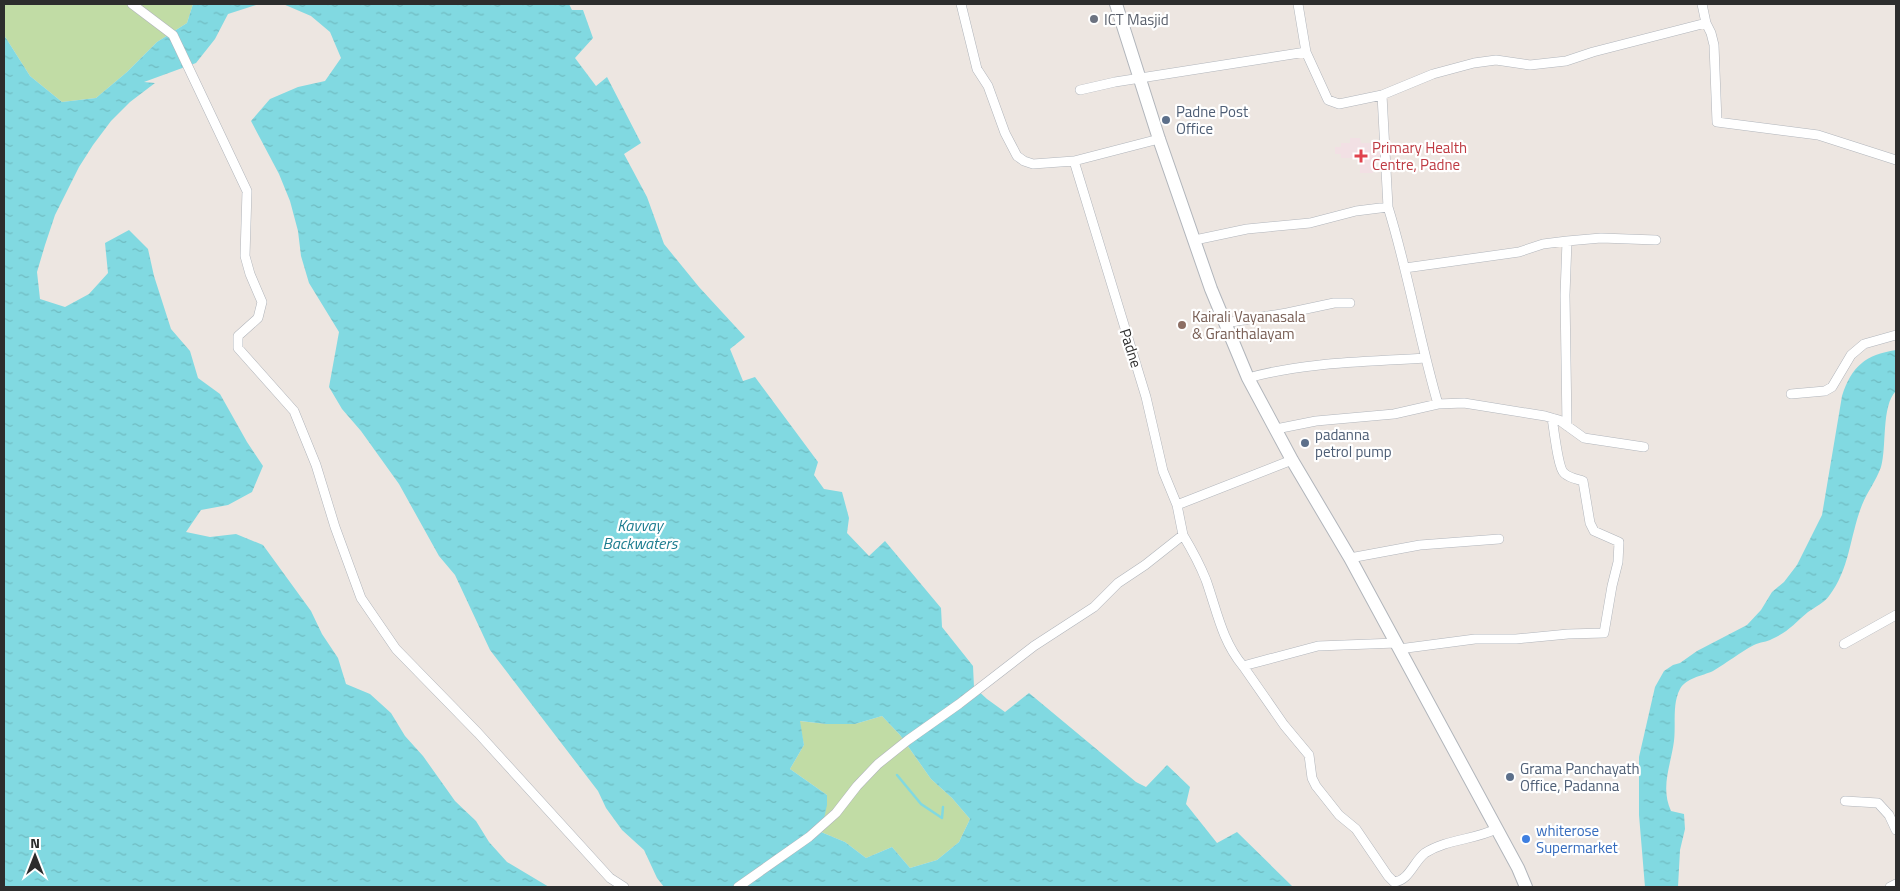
<svg xmlns="http://www.w3.org/2000/svg" width="1900" height="891" viewBox="0 0 1900 891" font-family="'Titillium Web',sans-serif">
	<style>
		.medical { fill: #f2e0e4 }
		.grass { fill: #c1dca5 }
		.water { fill: url(#water-ripples); fill-rule: evenodd }
		.lines { fill: none; stroke-linecap: round; stroke-linejoin: round }
		.stream { stroke: #81d9e1; stroke-width: 2.5 }
		.street-casing { stroke: #b1b5bb; stroke-width: 10 }
		.secondary-casing { stroke: #b1b5bb; stroke-width: 14 }
		.street { stroke: #fff; stroke-width: 9 }
		.secondary { stroke: #fff; stroke-width: 12 }
		.worship-dot { fill: #6b7280; stroke: #fff; stroke-width: 2 }
		.service-dot { fill: #5c6f8a; stroke: #fff; stroke-width: 2 }
		.health-dot { fill: #e0444e; stroke: #fff; stroke-width: 2 }
		.education-dot { fill: #8d6e63; stroke: #fff; stroke-width: 2 }
		.shop-dot { fill: #3f7fe0; stroke: #fff; stroke-width: 2 }
		.labels { text-anchor: middle; dominant-baseline: central; stroke-width: 4.5; stroke-linejoin: round; paint-order: stroke }
		.worship-label { font-size: 15px; fill: #5b616d; stroke: #fff; text-anchor: start }
		.service-label { font-size: 15px; fill: #4e5e75; stroke: #fff; text-anchor: start }
		.health-label { font-size: 15px; fill: #be3a42; stroke: #fff; text-anchor: start }
		.education-label { font-size: 15px; fill: #785e54; stroke: #fff; text-anchor: start }
		.street-label { font-size: 15px; fill: #2d2d2d; stroke: #fff }
		.shop-label { font-size: 15px; fill: #366cbe; stroke: #fff; text-anchor: start }
		.water-label { font-size: 16px; font-style: italic; fill: #1e7d90; stroke: #fff }
	</style>
	<defs>
		<pattern id="water-ripples" width="26" height="14" patternUnits="userSpaceOnUse" patternTransform="scale(1.25)"><rect width="26" height="14" fill="#81d9e1"/><path d="M2 4q2-2 4 0t4 0M15 11q2-2 4 0t4 0" fill="none" stroke="#70bbc1"/></pattern>
	</defs>
	<rect width="100%" height="100%" fill="#ede6e1"/>
	<path class="medical" d="M1350,138H1360L1361,143H1377V141H1382V158H1377L1376,164L1373,165V173H1360V158H1341V154H1335V147H1341V143H1350Z"/>
	<path class="grass" d="M4,4H193L187,23L157,42L127,72L96,98L62,102L30,76L4,35Z
		M882,716L900,735L931,779L952,798L970,819L959,842L937,860L910,868L892,847L866,858L845,842L821,832L827,795L790,769L804,745L799,721L826,724H855Z"/>
	<path class="water" d="M193,4H569L572,10H583L593,38L575,58L596,86L607,77L641,143L624,154L647,197L664,244L699,287L745,337L730,349L743,381L755,377L818,462L814,475L824,489L842,492L849,518L847,533L869,556L885,541L941,608L942,627L973,666L974,687L987,699L1005,712L1029,693L1136,782L1146,787L1167,765L1190,787L1186,804L1217,843L1237,832L1292,886L664,887L657,878L644,850L622,830L606,808L598,791L490,650L455,575L439,556L399,484L361,431L342,409L329,387L339,332L309,283L301,256L298,231L290,201L279,174L251,121L270,99L298,87L325,81L341,58L330,32L311,16L283,4L256,5L228,14L215,39L196,63L144,82L155,83L130,102L111,121L93,145L79,167L55,215L45,245L37,272L40,299L65,307L89,294L108,273L105,243L129,230L148,249L154,276L171,329L190,351L198,378L220,394L247,442L263,466L252,492L228,505L201,510L186,532L210,537L236,534L263,545L311,611L322,634L338,658L346,684L370,694L391,713L405,736L423,756L455,801L476,821L489,842L507,862L549,887H4V35L30,76L62,102L96,98L127,72L157,42L187,23ZM882,716L900,735L931,779L952,798L970,819L959,842L937,860L910,868L892,847L866,858L845,842L821,832L827,805V795L790,769L804,745L800,721L826,724H855Z
		M1896,350V391C1881,406 1887,447 1881,467C1876,481 1867,492 1862,505C1850,535 1850,569 1829,596C1824,603 1815,607 1808,612C1795,623 1788,632 1772,639C1767,642 1760,642 1754,645C1740,652 1727,663 1713,671C1702,676 1686,678 1680,689C1672,704 1676,724 1674,741C1671,765 1660,787 1671,811L1684,814L1685,829L1680,850L1678,887H1645L1639,815V757L1655,687L1664,671L1673,665L1680,663L1697,651L1747,625L1761,610L1772,592L1784,582L1797,565L1822,515L1842,396C1852,366 1865,355 1896,350Z"/>
	<g class="lines">
		<path class="stream" d="M897,775L921,804L942,818L943,807"/>
		<g class="street-casing">
			<path id="street" d="M132,4L173,35L247,191L245,256L250,274L262,302L258,318L238,336V348L294,411L316,465L335,527L361,598L396,649L478,733L610,878L624,887
				M1298,4L1306,52L1328,100L1339,104L1382,95L1433,74L1474,63L1496,60L1530,65L1566,61L1593,52L1706,23L1702,4
				M1706,23L1711,33L1714,45L1717,122L1818,135L1896,160
				M1080,90L1115,82L1306,52
				M1074,161L1159,139
				M1388,207C1408,271 1419,339 1438,404L1464,403L1545,416L1559,420L1584,438L1644,447
				M1195,240L1247,229L1310,223L1356,211L1388,207L1382,95
				M1405,268L1519,252L1543,244L1567,241L1601,238L1656,240
				M1225,323L1287,313L1334,303H1350
				M1248,378C1305,362 1366,362 1425,358
				M1791,394L1825,391L1832,387L1851,355L1864,344L1896,335
				M1567,426L1565,295L1567,241
				M1276,429L1316,421L1394,414L1438,404
				M1177,505L1292,460
				M1183,535C1192,550 1200,565 1206,580C1217,611 1222,641 1243,666L1318,646L1396,643
				M1350,558L1420,545L1499,539
				M1844,644L1896,615
				M1399,649L1475,639H1516L1568,634L1604,633L1612,586L1618,562L1619,542L1594,531L1590,523L1583,481C1577,479 1569,478 1564,473C1558,468 1554,429 1552,418
				M1243,666L1284,725L1309,755L1312,778L1316,786L1339,815L1356,829L1388,876L1394,882C1409,881 1414,861 1425,853C1447,839 1474,840 1496,829
				M1845,801L1878,803L1889,815L1896,830
				M738,887L809,837L836,813L857,786L878,764L908,740L959,704L1034,646L1094,607L1118,583L1145,565L1183,535L1177,505L1163,471L1146,397L1074,161L1033,164L1024,161L1017,156L1005,133L988,86L977,69L961,4
				M1890,887L1896,884"/>
		</g>
		<g class="secondary-casing">
			<path id="secondary" d="M1116,4L1159,139L1211,289L1248,378L1292,460L1350,558L1518,868L1526,887"/>
		</g>
		<use href="#street" class="street"/>
		<use href="#secondary" class="secondary"/>
	</g>
	<circle class="worship-dot" cx="1094" cy="19" r="5"/>
	<g class="service-dot">
		<circle cx="1166" cy="120" r="5"/>
		<circle cx="1305" cy="443" r="5"/>
		<circle cx="1510" cy="777" r="5"/>
	</g>
	<path class="health-dot" d="M1358.5 148.5h5v5h5v5h-5v5h-5v-5h-5v-5h5z"/>
	<circle class="education-dot" cx="1182" cy="325" r="5"/>
	<circle class="shop-dot" cx="1526" cy="839" r="5"/>
	<g class="labels">
		<g class="worship-label">
			<text x="1104" y="19">ICT Masjid</text>
		</g>
		<g class="service-label">
			<text x="1176" y="111">Padne Post<tspan x="1176" dy="17">Office</tspan></text>
			<text x="1315" y="434">padanna<tspan x="1315" dy="17">petrol pump</tspan></text>
			<text x="1520" y="768">Grama Panchayath<tspan x="1520" dy="17">Office, Padanna</tspan></text>
		</g>
		<g class="health-label">
			<text x="1372" y="147">Primary Health<tspan x="1372" dy="17">Centre, Padne</tspan></text>
		</g>
		<g class="education-label">
			<text x="1192" y="316">Kairali Vayanasala<tspan x="1192" dy="17">&amp; Granthalayam</tspan></text>
		</g>
		<g class="street-label">
			<text transform="translate(1131 348) rotate(72)">Padne</text>
		</g>
		<g class="shop-label">
			<text x="1536" y="830">whiterose<tspan x="1536" dy="17">Supermarket</tspan></text>
		</g>
		<g class="water-label">
			<text x="640" y="525">Kavvay<tspan x="640" dy="18">Backwaters</tspan></text>
		</g>
	</g>
	<rect width="1900" height="891" fill="none" stroke="#2d2d2d" stroke-width="10"/>
	<g transform="translate(35 856)" stroke="#ffffff" stroke-width="4" paint-order="stroke">
	<path d="M0-4L9 19L0 12L-9 19Z" fill="#2d2d2d"/>
	<text y="-8" font-size="14" font-weight="bold" text-anchor="middle" fill="#2d2d2d">N</text>
	</g>
</svg>
